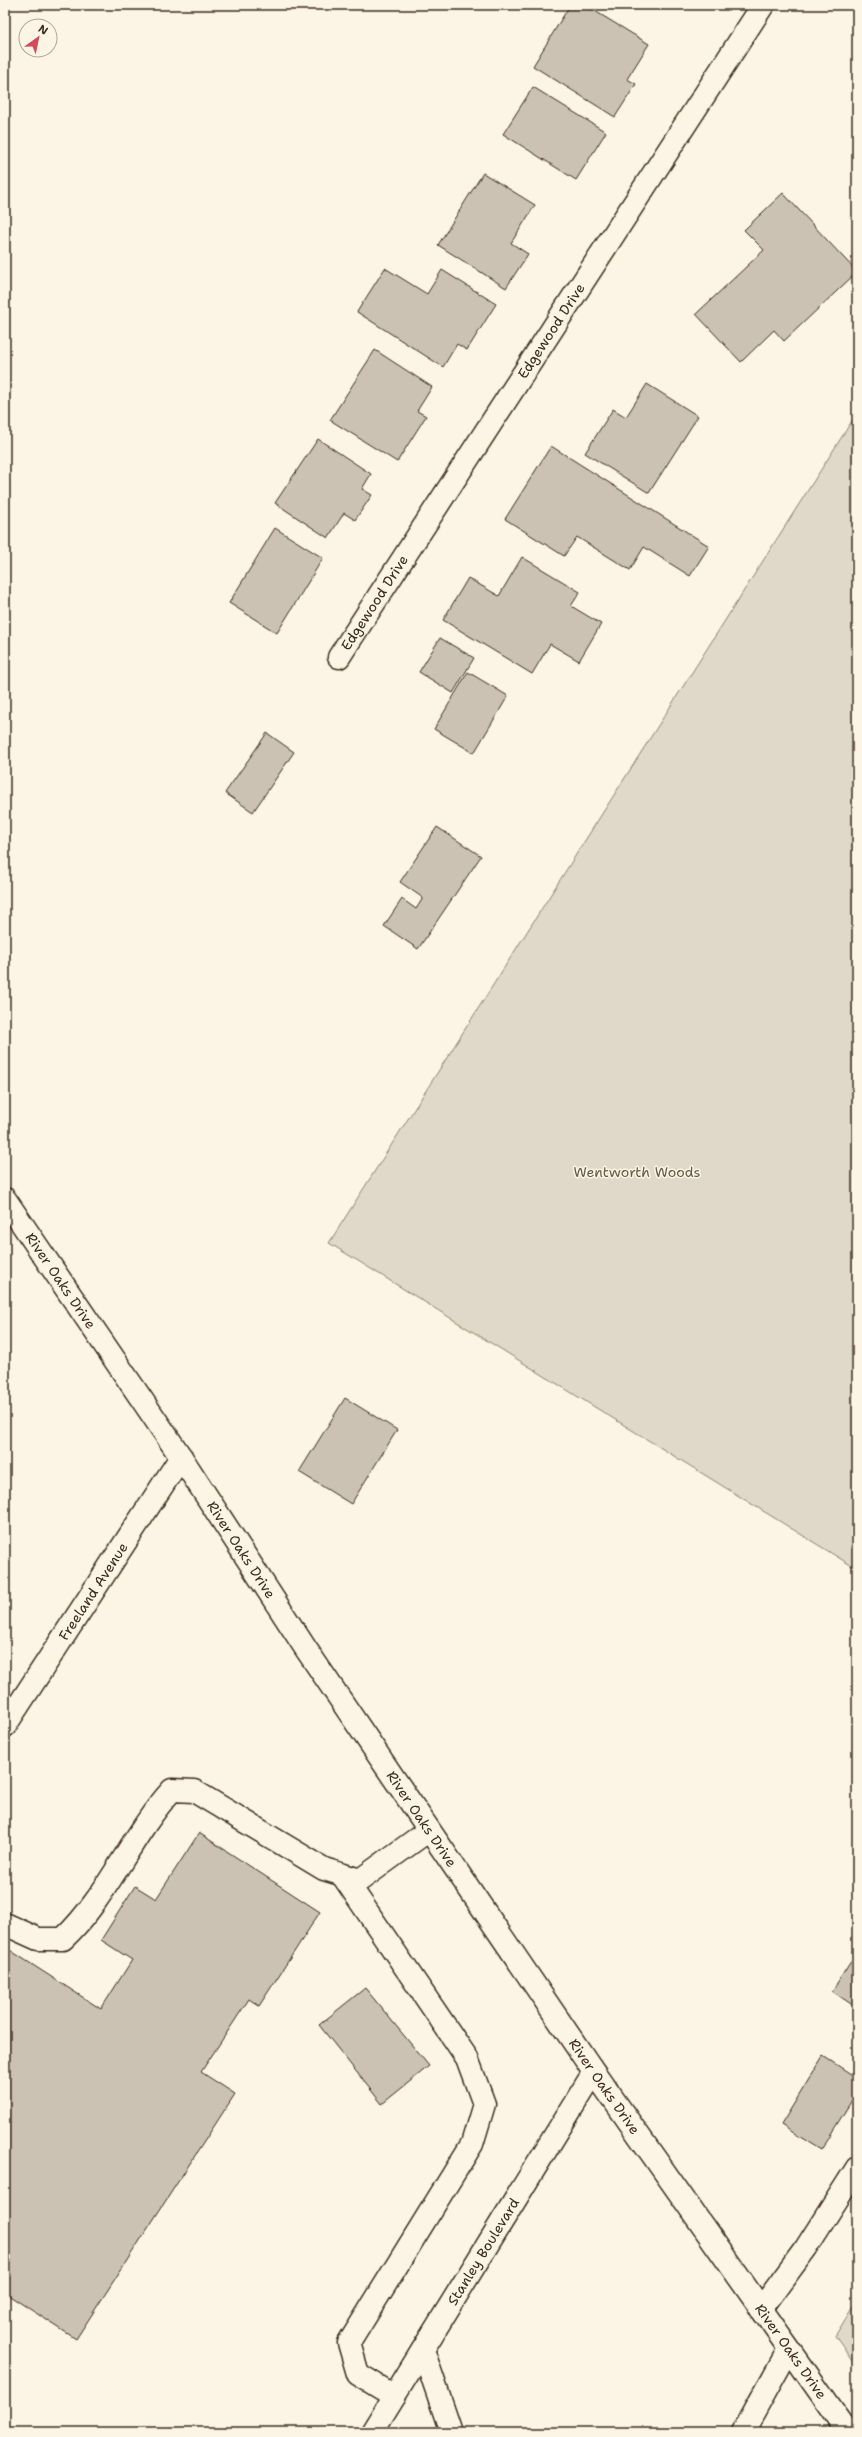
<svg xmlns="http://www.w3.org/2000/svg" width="862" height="2437" viewBox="0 0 862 2437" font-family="'Shantell Sans',sans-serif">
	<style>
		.green { fill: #e0d8c8; stroke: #8e8173 }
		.building { fill: #ccc2b3; stroke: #3b2a1e }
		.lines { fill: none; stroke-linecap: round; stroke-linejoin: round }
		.minor-casing { stroke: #3b2a1e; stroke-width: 25 }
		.major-casing { stroke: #3b2a1e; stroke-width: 25 }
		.minor { stroke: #fcf5e5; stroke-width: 22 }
		.major { stroke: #fcf5e5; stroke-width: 22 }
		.labels { text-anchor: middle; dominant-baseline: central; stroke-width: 3; stroke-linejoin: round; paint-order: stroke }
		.street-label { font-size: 14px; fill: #3b2a1e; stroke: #fcf5e5 }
		.park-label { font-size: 14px; fill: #645648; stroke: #fcf5e5 }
	</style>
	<rect width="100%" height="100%" fill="#fcf5e5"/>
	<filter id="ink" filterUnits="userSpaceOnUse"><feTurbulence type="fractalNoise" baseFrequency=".025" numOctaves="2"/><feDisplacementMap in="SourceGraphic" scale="8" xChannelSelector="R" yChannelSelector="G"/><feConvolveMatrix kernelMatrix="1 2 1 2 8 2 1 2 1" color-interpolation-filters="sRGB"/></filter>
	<g filter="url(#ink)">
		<path class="green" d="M857,413V1569L329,1243Z
			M857,2300V2367L835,2336Z"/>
		<path class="building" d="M570,5H585L649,44L627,79L636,84L615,117L533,66Z
			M533,87L606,132L576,180L503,134Z
			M483,173L535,205L511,243L528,254L506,288L438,245Z
			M783,193L857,272L784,341L774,330L741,362L696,314L764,250L744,230Z
			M385,268L427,294L442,270L496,304L467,350L457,344L443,367L357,312Z
			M375,350L432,387L417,411L426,416L397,462L330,420Z
			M647,384L698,416L649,493L585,453L613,409L626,417Z
			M318,439L371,474L362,489L372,495L355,520L344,513L328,538L275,503Z
			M551,446L709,546L690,576L644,547L630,570L577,537L564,556L505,519Z
			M275,528L323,558L277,633L229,603Z
			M522,557L580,592L571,606L601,624L579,661L550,644L532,674L443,620L468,578L499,596Z
			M440,638L474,658L453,693L419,672Z
			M468,672L508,696L474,753L434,729Z
			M267,733L294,752L253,812L225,793Z
			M437,827L481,856L418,949L384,926L402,899L416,909L423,898L400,882Z
			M345,1398L397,1430L351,1504L299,1472Z
			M199,1833L320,1912L259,2006L249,1999L201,2072L235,2094L76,2339L5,2293V1947L101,2009L132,1960L101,1940L135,1886L156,1899Z
			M855,1955L857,1956V2008L832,1991Z
			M365,1988L429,2066L382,2104L319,2025Z
			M823,2056L857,2078V2092L821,2150L781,2125Z"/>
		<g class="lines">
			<g class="minor-casing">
				<g id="minor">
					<path id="s1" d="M339,657L763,5"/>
					<path id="s2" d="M5,1726L181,1457"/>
					<path d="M343,1876L467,2058L484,2104L472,2144L349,2343L358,2374L394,2396"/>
					<path d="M5,1924L38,1939H63C108,1897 131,1835 172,1790L194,1791L324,1869L360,1880L429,1830"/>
					<path d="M761,2309L806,2248L857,2168"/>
					<path d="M423,2350L451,2432"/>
					<path id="s3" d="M372,2432L594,2072"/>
					<path d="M743,2432L789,2349"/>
				</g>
			</g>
			<g class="major-casing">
				<g id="major">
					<path id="s4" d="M5,1199L181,1457L306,1649L594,2072L848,2432"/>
				</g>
			</g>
			<use href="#minor" class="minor"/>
			<use href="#major" class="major"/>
		</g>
	</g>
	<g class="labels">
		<g class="street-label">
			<text stroke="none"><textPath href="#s1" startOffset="389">Edgewood Drive</textPath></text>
			<text stroke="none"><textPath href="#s1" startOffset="65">Edgewood Drive</textPath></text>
			<text stroke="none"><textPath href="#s4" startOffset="99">River Oaks Drive</textPath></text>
			<text stroke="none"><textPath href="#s4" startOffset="423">River Oaks Drive</textPath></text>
			<text stroke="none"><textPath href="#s2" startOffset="161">Freeland Avenue</textPath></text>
			<text stroke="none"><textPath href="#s4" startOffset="747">River Oaks Drive</textPath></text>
			<text stroke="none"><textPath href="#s4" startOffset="1071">River Oaks Drive</textPath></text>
			<text stroke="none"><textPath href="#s3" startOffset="212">Stanley Boulevard</textPath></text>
			<text stroke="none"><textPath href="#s4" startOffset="1395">River Oaks Drive</textPath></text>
		</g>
		<g class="park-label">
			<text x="637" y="1172">Wentworth Woods</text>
		</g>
	</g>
	<rect width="862" height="2437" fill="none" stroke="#fcf5e5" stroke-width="20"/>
	<rect x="10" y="10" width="842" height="2417" fill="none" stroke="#3b2a1e" stroke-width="1.5" filter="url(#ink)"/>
	<g transform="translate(38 38) rotate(33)"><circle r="19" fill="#fcf5e5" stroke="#afa495"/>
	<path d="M0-3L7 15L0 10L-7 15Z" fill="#d1495b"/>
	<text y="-6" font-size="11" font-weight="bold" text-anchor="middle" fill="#3b2a1e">N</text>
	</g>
</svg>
